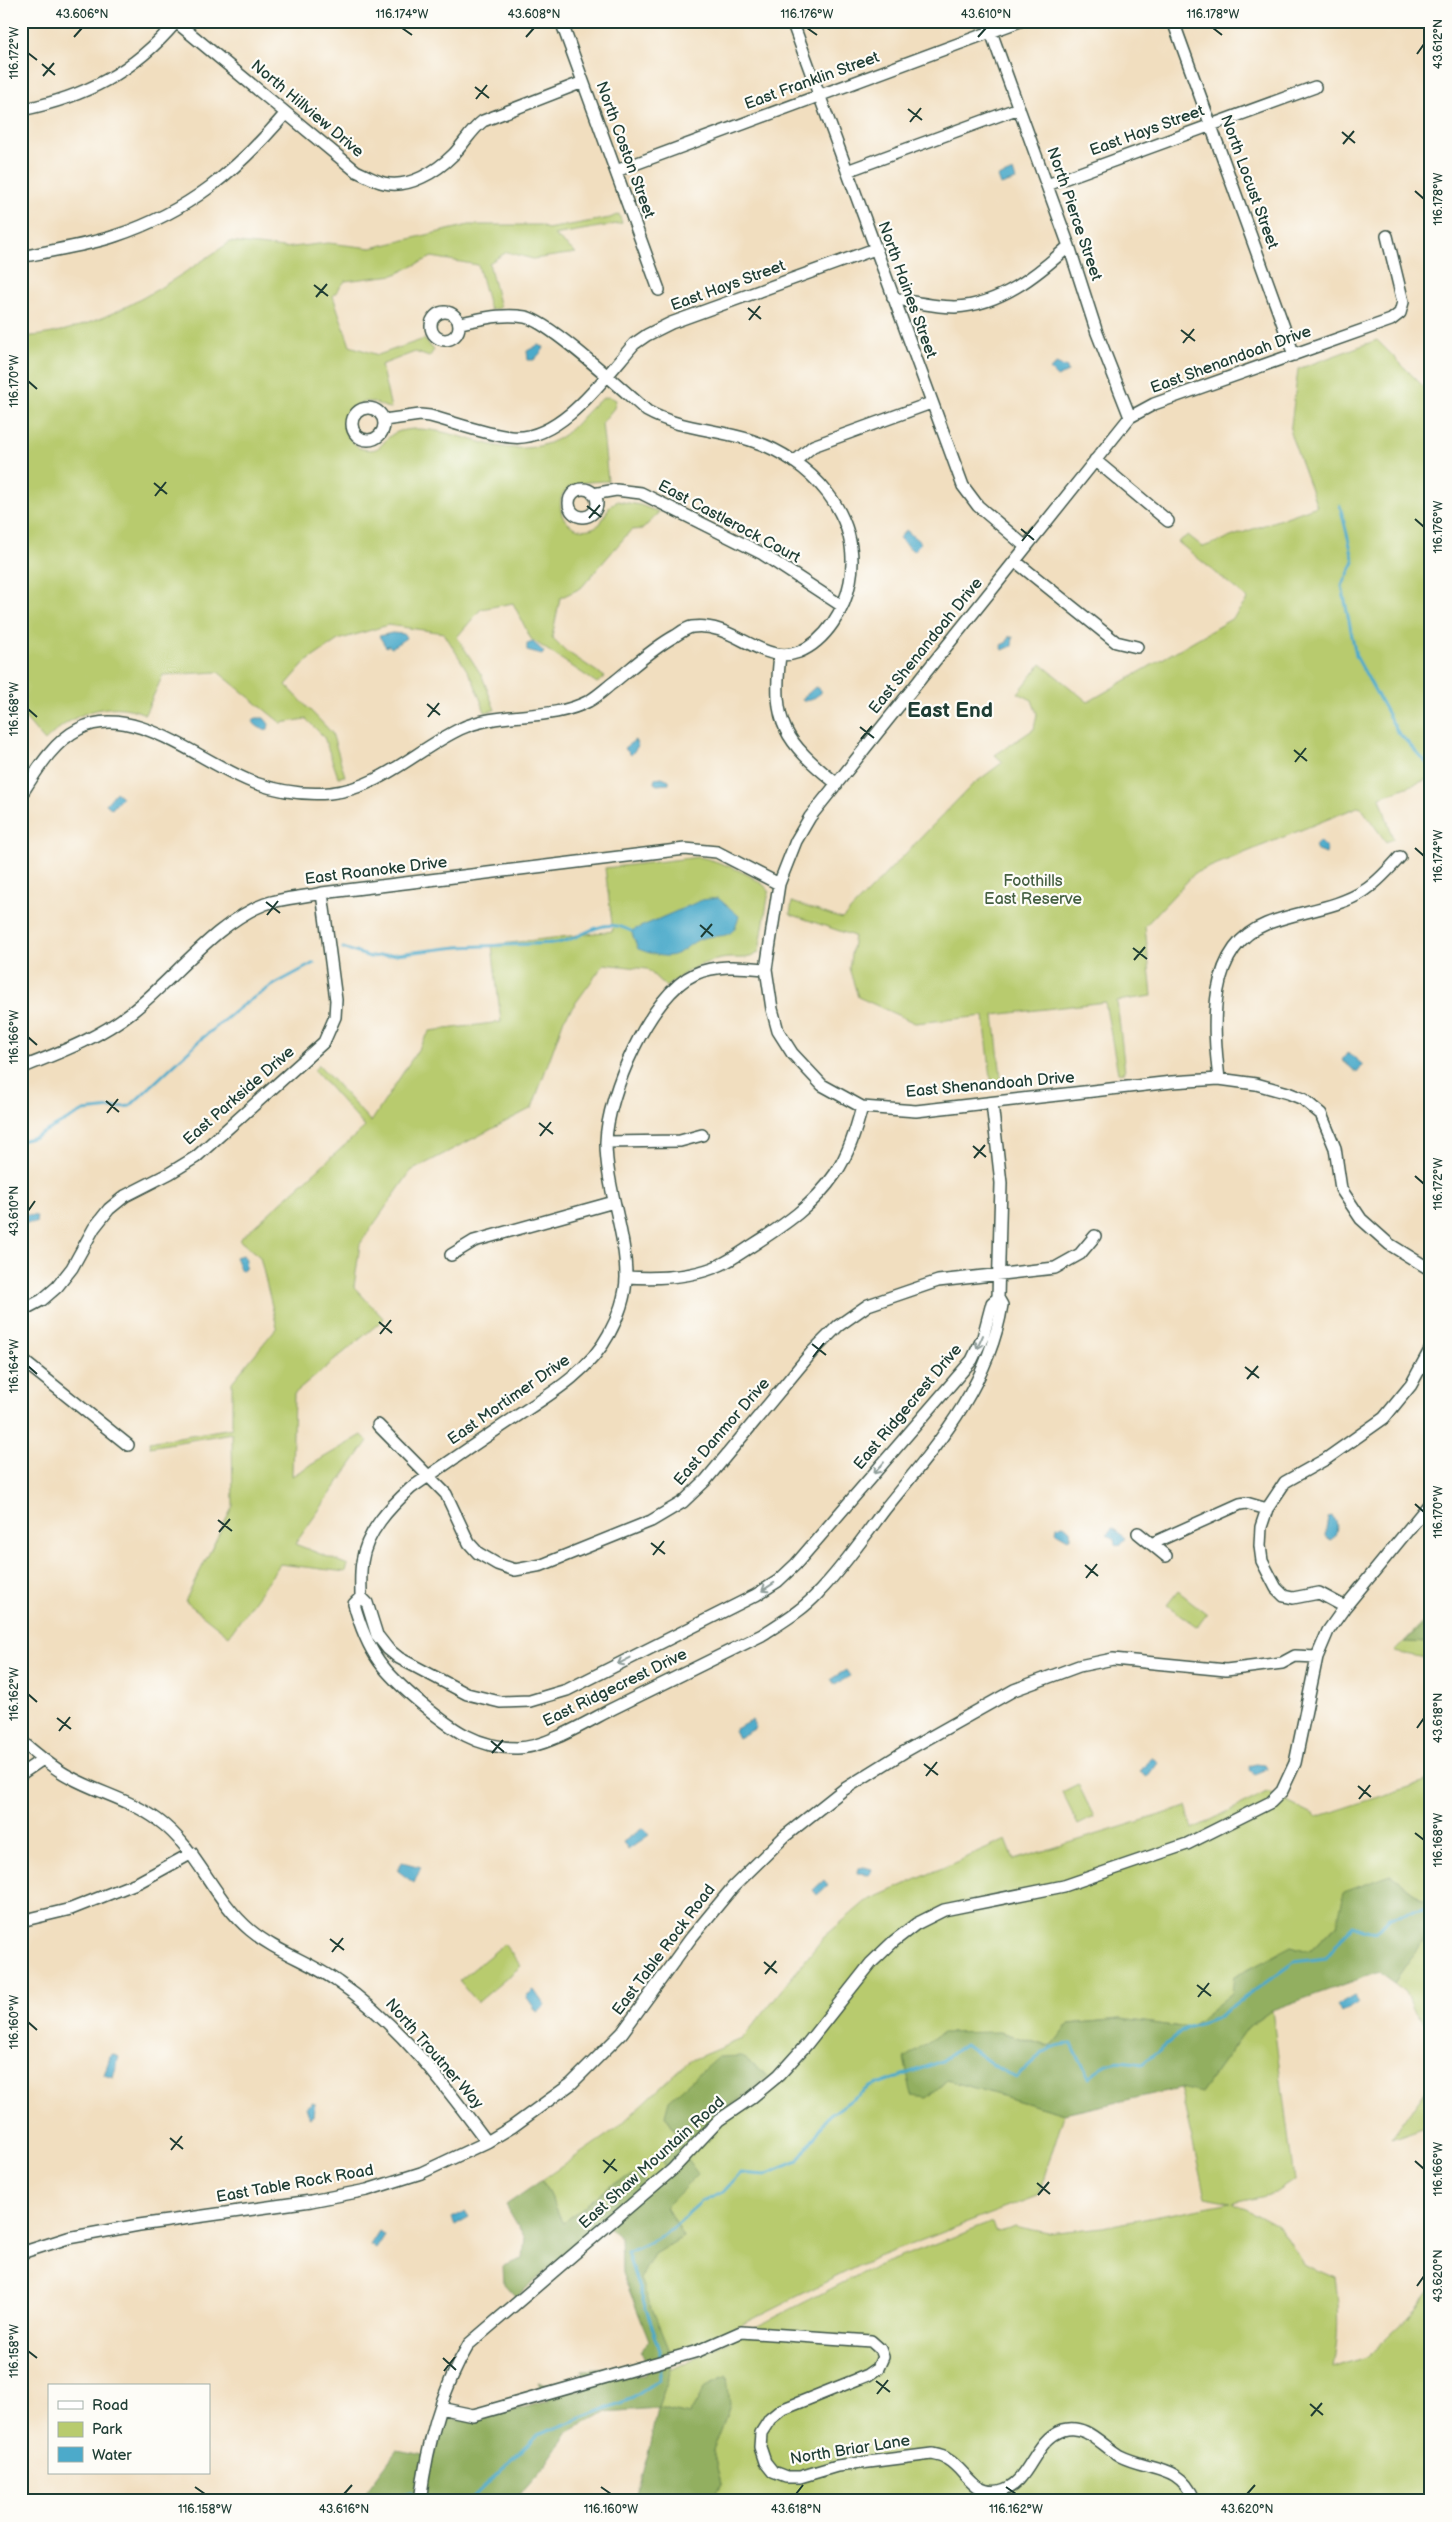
<svg xmlns="http://www.w3.org/2000/svg" width="1452" height="2522" viewBox="0 0 1452 2522" font-family="'Balsamiq Sans',sans-serif">
	<style>
		.green { fill: #b8cb6e; stroke: #6c8451 }
		.forest { fill: #92af61; stroke: #58764a }
		.water { fill: #4caaca; stroke: #36747f }
		.lines { fill: none; stroke-linecap: round; stroke-linejoin: round }
		.stream { stroke: #4caaca; stroke-width: 3 }
		.street-casing { stroke: #3e5549; stroke-width: 14 }
		.street { stroke: #fff; stroke-width: 11 }
		.oneway { stroke: #8f9e9a }
		.ticks { fill: none; stroke: #1f3d34; stroke-width: 2 }
		.labels { text-anchor: middle; dominant-baseline: central; stroke-width: 4.5; stroke-linejoin: round; paint-order: stroke }
		.street-label { font-size: 16px; fill: #1f3d34; stroke: #fdfcf7 }
		.park-label { font-size: 16px; fill: #456042; stroke: #fdfcf7 }
		.district-label { font-size: 21px; font-weight: bold; fill: #1f3d34; stroke: #fdfcf7 }
		.neatline { fill: none; stroke: #1f3d34; stroke-width: 2 }
		.ticks-label { font-size: 12px; text-anchor: middle; fill: #1f3d34 }
	</style>
	<rect width="100%" height="100%" fill="#fdfcf7"/>
	<filter id="ink" filterUnits="userSpaceOnUse"><feTurbulence type="fractalNoise" baseFrequency=".02" numOctaves="2"/><feDisplacementMap in="SourceGraphic" scale="10" xChannelSelector="R" yChannelSelector="G"/><feConvolveMatrix kernelMatrix="1 2 1 2 8 2 1 2 1" color-interpolation-filters="sRGB"/></filter>
	<filter id="wash" filterUnits="userSpaceOnUse"><feTurbulence type="fractalNoise" baseFrequency=".0096" numOctaves="4" result="noise"/><feDisplacementMap in="SourceGraphic" scale="20" xChannelSelector="R" yChannelSelector="G"/><feGaussianBlur stdDeviation="1.12" result="paint"/><feColorMatrix in="noise" values="0 0 0 0 0 0 0 0 0 0 0 0 0 0 0 0 0 1.4 0 .05"/><feComposite in="paint" operator="in"/></filter>
	<g filter="url(#wash)">
		<rect width="100%" height="100%" fill="#f1debf"/>
		<path class="green" d="M619,214L622,223L554,235L576,253L533,259L507,252L489,263L500,308L490,310L478,265L432,257L394,275L345,281L333,296L350,346L378,355L424,339L434,350L429,357L415,352L381,365L391,408C384,408 379,403 372,402C352,399 341,419 347,436L359,448C384,455 380,440 395,433C401,430 410,429 418,429C463,430 502,460 549,443C574,434 582,412 602,399C606,396 611,397 616,400L614,408L602,423L608,481C585,482 553,481 562,515C570,530 586,534 600,524L610,506L617,501L640,505L659,512L643,529L631,530L581,588L560,598L552,637L566,651L605,677L597,683L531,639L513,603L481,609L457,637L482,676L495,710L485,712L473,680L444,633L388,625L338,640L306,662L286,685L332,733L345,776L338,777L324,737L306,719L281,723L218,672L163,675L145,714C109,698 71,714 45,741L21,713V337C100,333 168,284 230,242L284,248L328,243L371,248L469,225H541L547,229L610,218Z
			M1377,340L1431,394V778L1380,797L1393,839L1386,842L1360,806L1195,873L1145,926L1152,996L1117,1001L1125,1072L1118,1073L1105,1002L994,1015L1002,1086L992,1087L984,1016L915,1023L858,997L849,968L854,936L790,914L792,902L842,919L971,786L1003,762L995,755L1034,729L1037,714L1032,700L1018,693L1041,664L1088,702L1233,618L1248,599L1178,542L1188,535L1203,547L1317,506L1290,433L1298,369Z
			M699,857C716,860 759,876 769,891L759,952C749,962 734,956 721,959C699,963 683,973 666,987L647,969L604,964L564,1019L532,1108L411,1171L360,1244L354,1287L384,1319L294,1394L292,1476L362,1435L368,1441L295,1544L348,1565L346,1572L280,1564L229,1636L185,1601L233,1506L232,1433L150,1447L149,1442L232,1428V1382L277,1327L260,1257L239,1240L365,1127L314,1070L319,1065L371,1122L430,1031L501,1022L492,945L613,931L605,868Z
			M1178,1591L1207,1614L1197,1627L1167,1605Z
			M1431,1614V1618L1405,1642L1431,1643V1659L1394,1652Z
			M1431,1780V1898L1424,1900L1391,1875L1308,1951L1291,1946L1189,2028L1121,2019L1069,2024L1052,2047L999,2032L927,2098L947,2080L1064,2114L1038,2196L870,2260L672,2359L639,2279L654,2254L683,2237L666,2207L681,2152L717,2116L768,2076L665,2115L679,2136L660,2153L666,2167L645,2184H613L563,2223L542,2180L617,2128L689,2061L742,2039L824,1937L865,1902L1006,1840L1014,1860L1186,1807L1193,1829L1267,1792L1317,1817Z
			M1078,1784L1094,1817L1078,1825L1062,1792Z
			M1431,1930V2031L1414,2011L1406,1992L1394,1983Z
			M504,1944L521,1966L477,2003L459,1981Z
			M1272,2010L1294,2180L1275,2193L1233,2202L1281,2228L1303,2264L1335,2278C1340,2309 1340,2338 1334,2368L1368,2356L1409,2317L1431,2288V2501H710L721,2484L713,2451L730,2405L706,2386L689,2415L658,2408L671,2370L874,2267L993,2222L997,2233L1014,2226L1048,2233L1103,2227L1231,2202L1205,2197L1180,2087L1201,2093L1248,2027Z
			M1431,2084V2125L1391,2139Z"/>
		<path class="forest" d="M1431,1618V1643L1404,1642Z
			M1391,1875L1423,1900L1431,1898V1930L1394,1983L1379,1972L1272,2010L1248,2027L1201,2093L1180,2088L1064,2114L947,2080L927,2098L912,2096L904,2058L942,2033L999,2032L1051,2047L1069,2024L1121,2019L1189,2028L1232,1993L1234,1976L1291,1946L1308,1951L1337,1925L1344,1892Z
			M742,2056L768,2076L717,2116L681,2151L698,2174L666,2207L683,2237L654,2254L640,2279L672,2359L671,2370L658,2408L689,2415L706,2386L727,2376L730,2405L713,2451L721,2484L710,2501H634L648,2454L657,2408L606,2412L568,2432L547,2464L519,2496L507,2497L501,2501H359L397,2450L434,2457L446,2417L475,2421L548,2401L538,2382L577,2391L585,2388L582,2370L610,2368L631,2376L646,2375L647,2364L641,2352L649,2340L622,2272L621,2238L603,2223L516,2297L504,2284L503,2266L523,2259L525,2238L506,2205L542,2180L563,2223L613,2184L638,2174L645,2184L666,2167L659,2154L679,2136L665,2115L669,2100L718,2057Z"/>
		<path class="water" d="M1013,171L1016,180L1001,185L998,177Z
			M538,345L544,347L543,350L534,360H528L527,351Z
			M1056,364L1067,368L1068,372L1057,377L1050,370Z
			M906,530L921,543L913,551L899,538Z
			M392,633L404,634L406,638L391,648L389,645L386,647L379,636Z
			M1009,636L1013,637L1012,646L1003,650L1001,645L1007,642Z
			M533,642L544,652L542,655L527,651V644Z
			M815,687L821,690V693L811,700L803,701L802,699Z
			M256,718H264L269,724L268,729C264,731 254,726 253,721Z
			M635,740L638,746L631,755L624,748Z
			M662,777L669,780V784L657,785L654,783L655,778Z
			M116,792L122,797L112,809L106,804Z
			M1319,841L1327,849L1326,854L1317,851L1315,845Z
			M718,898L739,916C733,946 715,930 696,941C686,947 681,954 669,956C659,957 647,952 638,949L631,931L702,900Z
			M1348,1052L1363,1065L1357,1073L1342,1060Z
			M25,1215L37,1216L36,1223H25L22,1219Z
			M243,1255L246,1259L245,1268L241,1271L235,1257Z
			M1332,1516C1339,1521 1338,1535 1331,1540L1325,1536L1328,1517Z
			M1064,1525L1070,1530L1071,1535L1068,1539L1056,1532L1057,1526Z
			M1112,1528L1126,1538L1121,1544L1116,1545L1115,1540L1107,1534Z
			M846,1670L850,1676L835,1685L831,1679Z
			M752,1720L756,1728L738,1738L734,1730Z
			M1151,1757L1158,1762L1147,1777L1140,1772Z
			M1256,1764L1265,1765L1267,1769L1254,1774L1249,1770L1250,1766Z
			M643,1828L649,1835L628,1850L623,1842Z
			M402,1862L421,1867L414,1883L398,1871Z
			M864,1867L872,1869L870,1874L857,1873L858,1868Z
			M824,1880L828,1885L817,1895L813,1890Z
			M534,1990L545,2006L537,2012L526,1996Z
			M1354,1995L1359,2003L1341,2013L1337,2005Z
			M111,2054L119,2057L113,2078L104,2075Z
			M313,2102L315,2103L313,2116L309,2118L306,2107Z
			M465,2211L469,2217L455,2225L452,2218Z
			M379,2231L385,2235L376,2249L370,2245Z"/>
		<g class="lines">
			<path class="stream" d="M1340,506L1354,562L1342,586L1356,656L1397,731L1431,768
				M343,948L370,957L458,947L557,943C586,938 600,915 631,931
				M21,1141L35,1137L84,1111L130,1106L200,1040L244,1004L275,984L314,963
				M660,2357V2350L627,2253L664,2235L702,2201L724,2191L741,2173L765,2175L798,2161L829,2116L869,2087L942,2061L965,2044L996,2067L1016,2078C1033,2062 1047,2043 1072,2044L1089,2077C1110,2059 1115,2059 1142,2064L1186,2028L1215,2019L1294,1962L1326,1958L1352,1925L1375,1933L1390,1917L1431,1907
				M433,2498L470,2500L538,2435L633,2398L659,2380L661,2369
				M390,2501L396,2497L411,2493"/>
		</g>
	</g>
	<g filter="url(#ink)">
		<g class="lines">
			<g class="street-casing">
				<path id="street" d="M175,21L356,171C365,175 375,181 384,183C409,189 437,171 453,155C464,144 471,130 483,121L583,82
					M561,21L659,290
					M792,21L963,486L978,506L1026,547
					M987,21L1069,246L1097,333L1130,417
					M1173,21L1294,355
					M21,110C85,97 134,72 176,22
					M616,171L1020,21
					M847,171L1019,108
					M1047,185L1315,87
					M1387,236L1403,302L1400,313L1391,320L1154,404L1130,417L810,817L796,841L779,884L766,969L772,1009L778,1031L792,1053L822,1085L862,1107L916,1111L1172,1082L1219,1079L1256,1084L1288,1093L1303,1099L1321,1114L1335,1148L1341,1189L1361,1219L1389,1244L1431,1270
					M21,257C52,250 85,246 115,236C188,212 237,171 286,113
					M893,298C913,302 934,307 955,307C1000,305 1037,275 1069,246
					M431 326a14 14 0 1 1 28 0a14 14 0 1 1-28 0Z
					M352 424a16 16 0 1 1 32 0a16 16 0 1 1-32 0Z
					M384,420L420,415L430,416C456,423 484,434 511,437C560,443 605,377 634,344L647,335L671,323L875,249
					M1095,460L1168,521
					M794,462L813,446L931,403
					M569 503a14 14 0 1 1 28 0a14 14 0 1 1-28 0Z
					M593,494L616,490L641,493L761,553L842,606
					M1015,561L1116,642L1137,647
					M780,655C772,724 784,741 837,784
					M21,795C37,770 53,742 79,729C134,701 204,765 255,783C278,791 306,795 330,793C381,788 416,750 460,729C500,710 549,722 589,701C598,696 606,688 614,682C634,666 653,648 675,636C680,633 686,628 692,627C733,621 762,666 799,652C826,641 845,609 850,582C863,516 811,459 750,440C716,429 679,429 647,411C625,392 549,321 525,317C502,313 482,319 460,323
					M21,1068C61,1052 99,1038 133,1011C175,978 215,923 265,904C282,898 304,897 322,893L685,849L717,852L779,884
					M1219,1079C1213,1027 1206,948 1266,924C1298,911 1336,909 1364,891C1378,882 1389,869 1400,857
					M992,1103L1001,1183L998,1298L1002,1305C989,1387 935,1447 885,1509C864,1537 843,1567 819,1592C803,1610 782,1622 762,1635C712,1660 662,1684 612,1709C587,1722 545,1748 517,1748C477,1748 452,1729 423,1705C383,1672 368,1654 354,1604L361,1597L367,1603L377,1635L388,1649L399,1658L467,1694L500,1702L530,1701L567,1690L756,1595L778,1581L796,1564L972,1360L983,1337L992,1303L998,1298
					M606,1142L680,1141L702,1135
					M451,1255L474,1241L614,1202
					M626,1277C657,1279 692,1278 720,1265C731,1260 742,1252 753,1245C784,1225 814,1205 835,1174C849,1154 856,1129 862,1107
					M21,1311L42,1300L57,1287L72,1268L94,1228L109,1209L125,1196L170,1173L196,1157L324,1042L335,1017L336,1000L322,893
					M21,1359L128,1445
					M378,1425L446,1494L469,1543L478,1553L497,1564L515,1570L542,1565L651,1521L683,1502L706,1480L812,1352L838,1326L868,1305L938,1281L1055,1268L1080,1254L1095,1236
					M1138,1533L1166,1556
					M1151,1544L1240,1504L1246,1503L1267,1509
					M361,1597C361,1585 360,1573 362,1562C366,1532 390,1507 411,1488C443,1466 475,1444 508,1422C544,1398 588,1374 609,1334C618,1318 626,1295 626,1277C626,1231 606,1188 606,1142C607,1095 650,994 695,974C717,964 743,967 766,969
					M1345,1607L1319,1593L1293,1598L1284,1596L1276,1588L1262,1561L1260,1546L1261,1527L1267,1509L1285,1482L1326,1459L1384,1418L1411,1385L1431,1348
					M21,1741C37,1754 52,1768 70,1777C99,1793 131,1800 158,1820C198,1849 213,1899 250,1930C276,1952 311,1962 338,1982C398,2023 444,2084 487,2142
					M21,1774L43,1759
					M21,1921L71,1909L139,1882L192,1853
					M21,2253L68,2238L139,2225L311,2201L367,2190L421,2173L487,2142L512,2127L571,2084L622,2033L691,1938L733,1887L785,1836L843,1790L904,1752L1014,1690L1079,1666L1113,1659L1226,1670L1282,1663L1295,1656L1317,1657
					M440,2408L473,2415L484,2412L698,2351L741,2332L871,2341L880,2349L883,2357L878,2368L868,2375L781,2410L770,2419L761,2433L760,2447L765,2462L773,2472L786,2477H800L837,2466L932,2454C937,2455 943,2456 947,2459C965,2469 973,2496 999,2491C1031,2485 1032,2440 1063,2430C1086,2423 1102,2446 1120,2456C1150,2471 1180,2463 1195,2501
					M420,2501C427,2446 440,2392 469,2344L672,2170L719,2120L750,2099L779,2075L807,2044L871,1963L894,1941L916,1924L944,1910L1064,1886L1187,1844L1271,1802L1282,1791L1295,1763L1317,1657L1328,1631L1345,1607L1431,1502"/>
			</g>
			<use href="#street" class="street"/>
		</g>
		<defs><path id="oneway-shaft" d="M-6 0H5M1.5-3L5.5 0L1.5 3" fill="none" stroke-width="1.6" stroke-linecap="round" stroke-linejoin="round" transform="scale(1.25)"/></defs>
		<g class="oneway">
			<use href="#oneway-shaft" transform="translate(980 1342) rotate(114)"/>
			<use href="#oneway-shaft" transform="translate(879 1468) rotate(131)"/>
			<use href="#oneway-shaft" transform="translate(768 1587) rotate(147)"/>
			<use href="#oneway-shaft" transform="translate(624 1661) rotate(153)"/>
		</g>
	</g>
	<path class="ticks" d="M402,28L412,35M807,28L817,35M1213,28L1222,35M74,37L82,28M526,37L534,28M978,37L986,28M28,53L37,60M1417,54L1424,44M42,64L55,75M43,76L54,63M475,87L489,98M476,99L487,85M908,109L922,120M910,122L921,108M1342,132L1355,143M1343,144L1354,131M1415,191L1424,199M314,285L328,296M316,297L327,284M748,308L761,319M749,320L760,306M1181,330L1195,341M1183,343L1194,329M28,381L37,389M154,483L167,494M155,496L166,482M587,506L601,517M589,518L600,505M1415,519L1424,527M1021,529L1034,540M1022,541L1033,527M427,704L440,715M28,709L37,717M428,717L439,703M860,727L874,738M861,739L872,726M1294,750L1307,761M1295,762L1306,748M1415,848L1424,856M266,902L280,913M267,915L278,901M700,925L713,936M701,937L712,924M1133,948L1147,959M1134,960L1145,947M28,1037L37,1045M106,1101L119,1112M107,1113L118,1099M539,1123L553,1134M540,1136L551,1122M973,1146L986,1157M974,1158L985,1145M1415,1176L1424,1184M28,1211L35,1201M379,1322L392,1333M380,1334L391,1320M812,1344L826,1355M813,1357L824,1343M28,1366L37,1374M1245,1367L1259,1378M1247,1379L1258,1366M1415,1504L1424,1512M218,1520L232,1531M219,1532L230,1519M651,1543L665,1554M653,1555L664,1541M1085,1565L1098,1576M1086,1578L1097,1564M28,1694L37,1702M57,1718L71,1729M1417,1728L1424,1718M59,1731L70,1717M491,1741L504,1752M492,1753L503,1740M924,1764L938,1775M926,1776L937,1762M1358,1786L1371,1797M1359,1799L1370,1785M1415,1833L1424,1840M330,1939L344,1950M332,1952L343,1938M764,1962L777,1973M765,1974L776,1961M1197,1985L1211,1996M1198,1997L1209,1983M28,2022L37,2030M170,2138L183,2149M171,2150L182,2136M603,2160L617,2171M1415,2161L1424,2169M604,2173L615,2159M1037,2183L1050,2194M1038,2195L1049,2182M1417,2286L1424,2276M28,2351L37,2358M443,2358L456,2370M444,2371L455,2357M876,2381L890,2392M877,2394L888,2380M1310,2404L1323,2415M1311,2416L1322,2403M195,2487L205,2494M601,2487L611,2494M1006,2487L1016,2494M344,2494L352,2485M796,2494L803,2485M1247,2494L1255,2485"/>
	<g class="labels">
		<g class="street-label">
			<text transform="translate(812 81) rotate(-20)">East Franklin Street</text>
			<text transform="translate(307 109) rotate(40)">North Hillview Drive</text>
			<text transform="translate(1147 131) rotate(-20)">East Hays Street</text>
			<text transform="translate(625 150) rotate(70)">North Coston Street</text>
			<text transform="translate(1249 182) rotate(70)">North Locust Street</text>
			<text transform="translate(1074 214) rotate(71)">North Pierce Street</text>
			<text transform="translate(728 286) rotate(-20)">East Hays Street</text>
			<text transform="translate(907 290) rotate(70)">North Haines Street</text>
			<text transform="translate(1231 360) rotate(-20)">East Shenandoah Drive</text>
			<text transform="translate(729 522) rotate(28)">East Castlerock Court</text>
			<text transform="translate(926 646) rotate(-51)">East Shenandoah Drive</text>
			<text transform="translate(376 871) rotate(-7)">East Roanoke Drive</text>
			<text transform="translate(990 1085) rotate(-5)">East Shenandoah Drive</text>
			<text transform="translate(239 1096) rotate(-41)">East Parkside Drive</text>
			<text transform="translate(509 1400) rotate(-35)">East Mortimer Drive</text>
			<text transform="translate(908 1407) rotate(-50)">East Ridgecrest Drive</text>
			<text transform="translate(722 1432) rotate(-49)">East Danmor Drive</text>
			<text transform="translate(615 1688) rotate(-26)">East Ridgecrest Drive</text>
			<text transform="translate(664 1950) rotate(-53)">East Table Rock Road</text>
			<text transform="translate(434 2054) rotate(49)">North Troutner Way</text>
			<text transform="translate(652 2163) rotate(-42)">East Shaw Mountain Road</text>
			<text transform="translate(295 2184) rotate(-10)">East Table Rock Road</text>
			<text transform="translate(850 2450) rotate(-9)">North Briar Lane</text>
		</g>
		<g class="park-label">
			<text x="1033" y="881">Foothills<tspan x="1033" dy="18">East Reserve</tspan></text>
		</g>
		<g class="district-label">
			<text x="950" y="710">East End</text>
		</g>
	</g>
	<rect width="1452" height="2522" fill="none" stroke="#fdfcf7" stroke-width="55"/>
	<rect x="48" y="2384" width="162" height="90" fill="#fdfcf7" stroke="#a4b0a9"/>
	<rect x="58" y="2401" width="25" height="8" fill="#ffffff" stroke="#a4b0a9"/>
	<text x="92" y="2410" font-size="15" fill="#1f3d34">Road</text>
	<rect x="58" y="2422" width="25" height="15" fill="#b8cb6e" stroke="#a4b0a9"/>
	<text x="92" y="2434" font-size="15" fill="#1f3d34">Park</text>
	<rect x="58" y="2447" width="25" height="15" fill="#4caaca" stroke="#a4b0a9"/>
	<text x="92" y="2460" font-size="15" fill="#1f3d34">Water</text>
	<rect x="28" y="28" width="1396" height="2466" class="neatline"/>
	<g class="ticks-label">
		<text x="82" y="18">43.606°N</text>
		<text x="402" y="18">116.174°W</text>
		<text x="534" y="18">43.608°N</text>
		<text x="807" y="18">116.176°W</text>
		<text x="986" y="18">43.610°N</text>
		<text x="1213" y="18">116.178°W</text>
		<text transform="translate(1438 44) rotate(-90)" y="4">43.612°N</text>
		<text transform="translate(14 53) rotate(-90)" y="4">116.172°W</text>
		<text transform="translate(1438 199) rotate(-90)" y="4">116.178°W</text>
		<text transform="translate(14 381) rotate(-90)" y="4">116.170°W</text>
		<text transform="translate(1438 527) rotate(-90)" y="4">116.176°W</text>
		<text transform="translate(14 709) rotate(-90)" y="4">116.168°W</text>
		<text transform="translate(1438 856) rotate(-90)" y="4">116.174°W</text>
		<text transform="translate(14 1037) rotate(-90)" y="4">116.166°W</text>
		<text transform="translate(1438 1184) rotate(-90)" y="4">116.172°W</text>
		<text transform="translate(14 1211) rotate(-90)" y="4">43.610°N</text>
		<text transform="translate(14 1366) rotate(-90)" y="4">116.164°W</text>
		<text transform="translate(1438 1512) rotate(-90)" y="4">116.170°W</text>
		<text transform="translate(14 1694) rotate(-90)" y="4">116.162°W</text>
		<text transform="translate(1438 1718) rotate(-90)" y="4">43.618°N</text>
		<text transform="translate(1438 1840) rotate(-90)" y="4">116.168°W</text>
		<text transform="translate(14 2022) rotate(-90)" y="4">116.160°W</text>
		<text transform="translate(1438 2169) rotate(-90)" y="4">116.166°W</text>
		<text transform="translate(1438 2276) rotate(-90)" y="4">43.620°N</text>
		<text transform="translate(14 2351) rotate(-90)" y="4">116.158°W</text>
		<text x="205" y="2513">116.158°W</text>
		<text x="344" y="2513">43.616°N</text>
		<text x="611" y="2513">116.160°W</text>
		<text x="796" y="2513">43.618°N</text>
		<text x="1016" y="2513">116.162°W</text>
		<text x="1247" y="2513">43.620°N</text>
	</g>
</svg>
